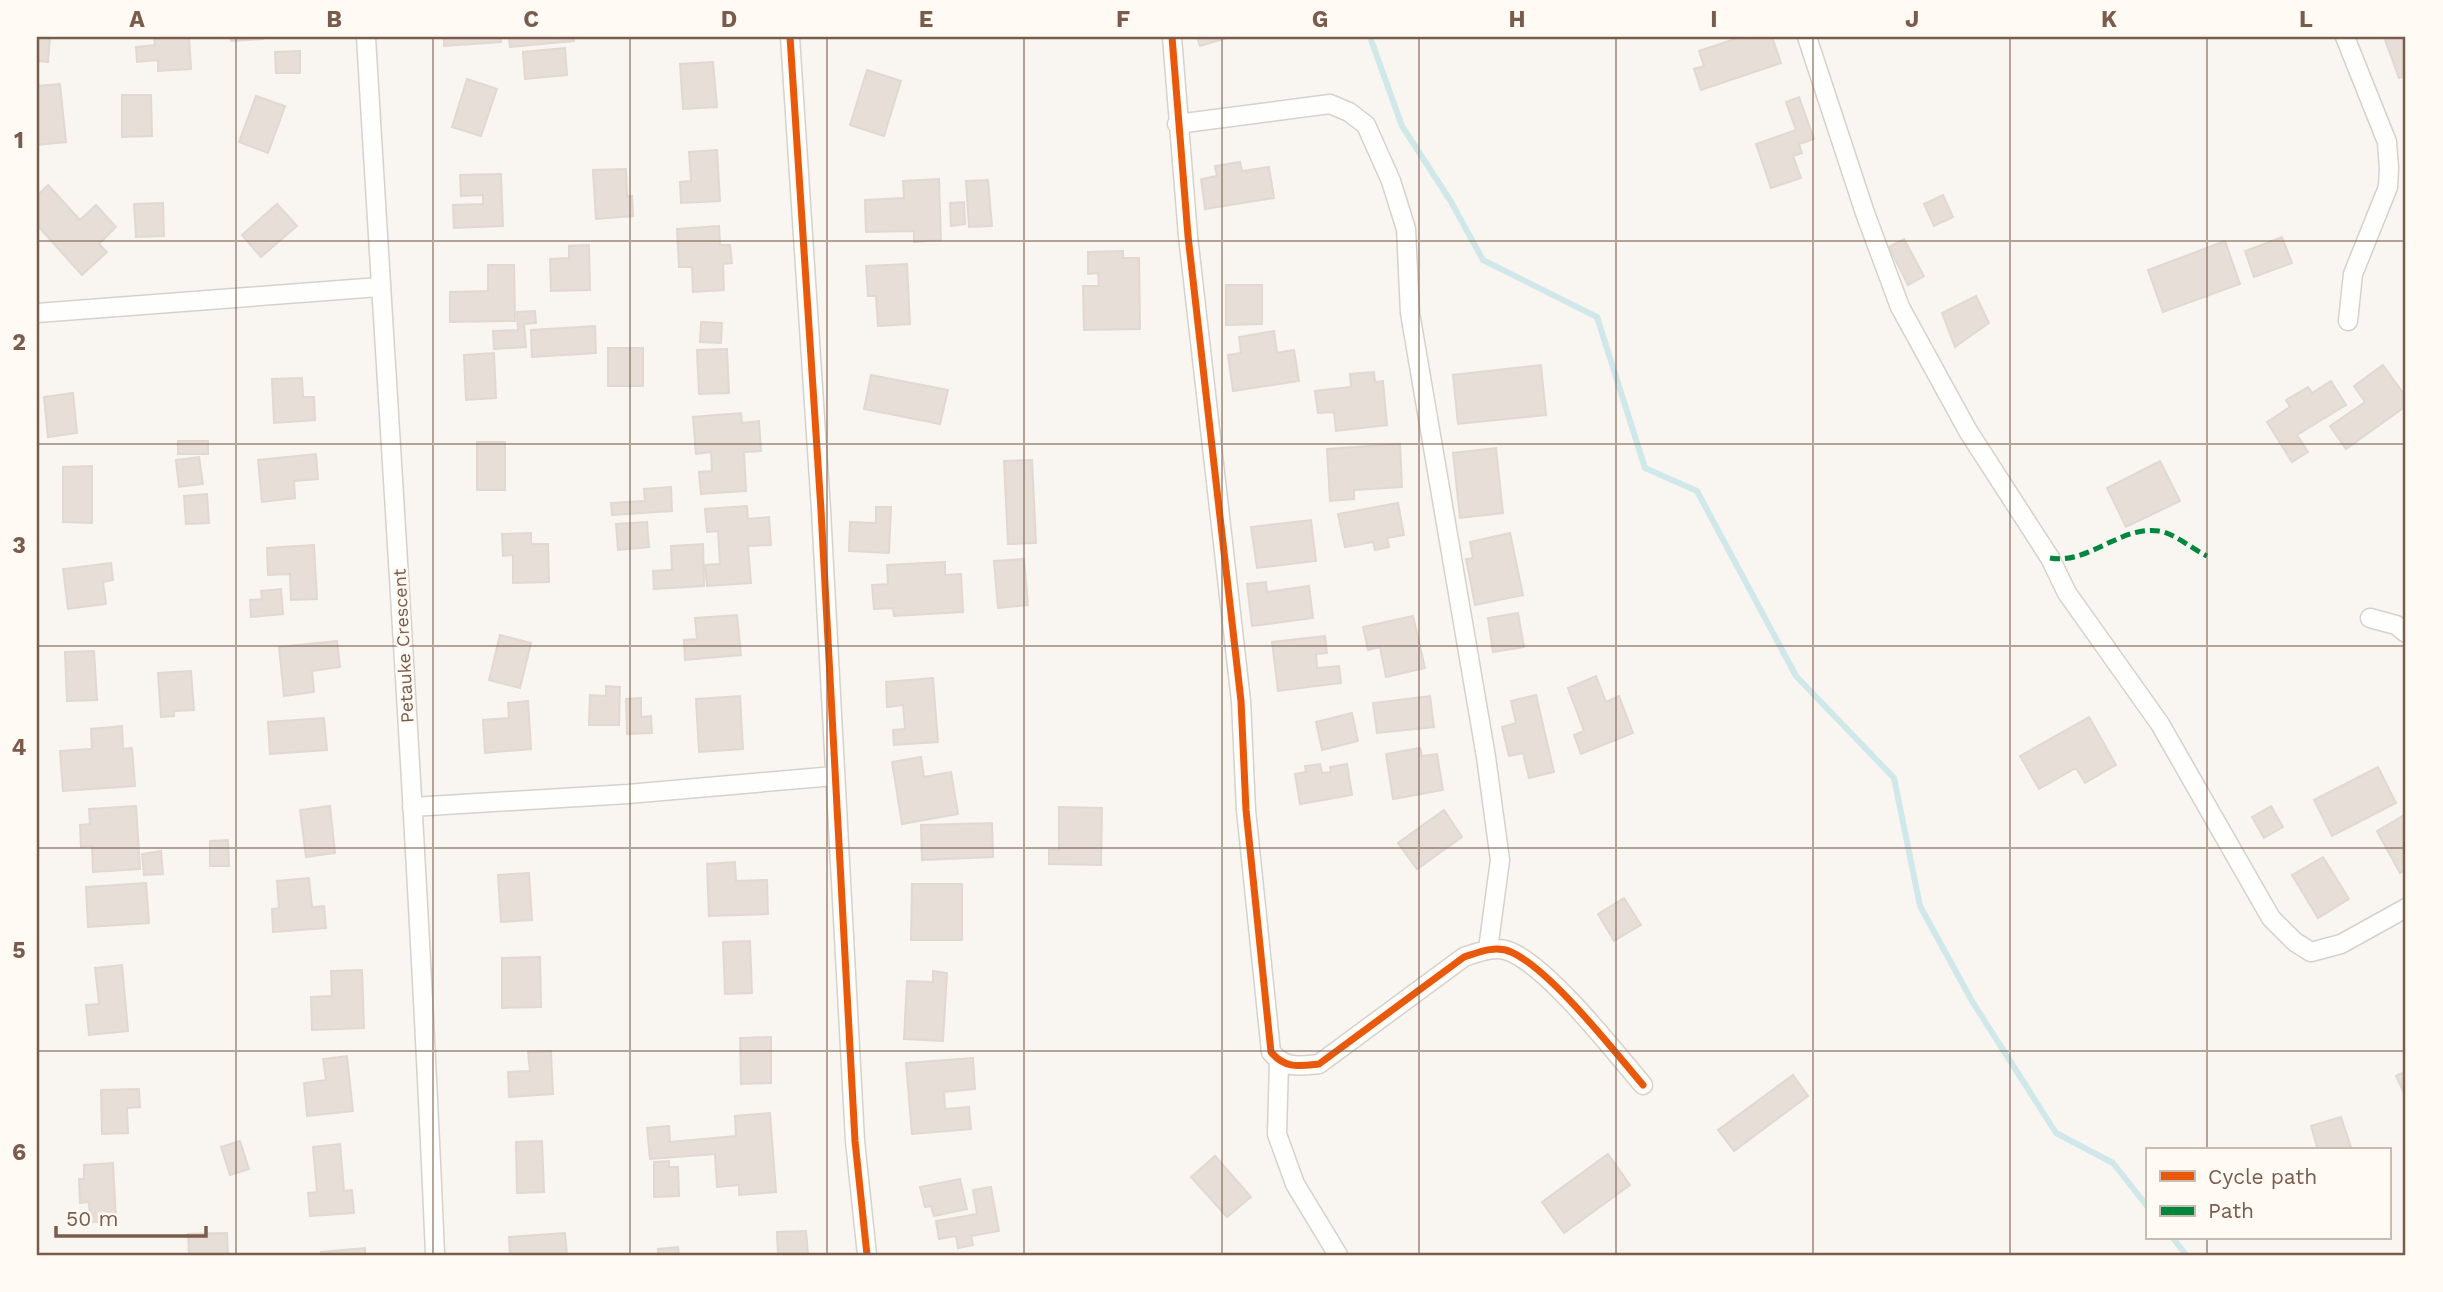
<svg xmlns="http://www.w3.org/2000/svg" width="2443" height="1292" viewBox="0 0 2443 1292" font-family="'Work Sans',sans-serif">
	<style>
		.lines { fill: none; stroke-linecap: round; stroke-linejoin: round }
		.stream { stroke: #d0e8ea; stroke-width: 6 }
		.building { fill: #e6ded7; stroke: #e2d8d2; stroke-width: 2 }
		.street-casing { stroke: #d7d1cb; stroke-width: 21 }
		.street { stroke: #fefefd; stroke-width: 18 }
		.quiet { stroke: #00873e; stroke-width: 5; stroke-dasharray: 10 5; stroke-linecap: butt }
		.cycleway-casing { stroke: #fffaf3; stroke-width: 11 }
		.cycleway { stroke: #e8590c; stroke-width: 7 }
		.grid { fill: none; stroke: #7a5c4d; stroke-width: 2; stroke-opacity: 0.55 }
		.labels { text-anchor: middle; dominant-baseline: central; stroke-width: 5; stroke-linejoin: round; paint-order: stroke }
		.street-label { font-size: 18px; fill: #7a5c4d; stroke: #fffaf3 }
		.neatline { fill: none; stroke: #7a5c4d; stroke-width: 2.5 }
		.grid-label { font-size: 23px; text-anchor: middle; font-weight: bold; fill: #7a5c4d }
	</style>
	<rect width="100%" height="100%" fill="#f9f5f0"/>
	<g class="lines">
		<path class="stream" d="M1370,37L1402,126L1450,200L1483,260L1597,317L1645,468L1697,491L1796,676L1894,778L1920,906L1972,1001L2056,1133L2113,1163L2147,1206
			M2173,1238L2186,1255"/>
	</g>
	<path class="building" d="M37,37H50L48,62L37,61Z
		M154,37H189L191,69L158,71V60L137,62L136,47L155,45Z
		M231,37H263V39L231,41Z
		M444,37H501V42L444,46Z
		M509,37H574V41L510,47Z
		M1197,37H1230L1200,46Z
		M1741,37H1772L1781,63L1701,90L1694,69L1704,66L1699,51Z
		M2384,37H2406V76L2399,78Z
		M565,48L567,75L525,79L523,52Z
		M300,51V73H276L275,52Z
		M713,62L717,107L683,109L680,64Z
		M867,70L901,81L884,136L850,125Z
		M467,79L497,89L481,136L452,127Z
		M60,84L66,142L37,145V86Z
		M122,95H151L152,136L122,137Z
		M256,96L285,106L268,153L239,142Z
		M1799,97L1814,139L1799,144L1802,153L1793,156L1801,178L1771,188L1756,144L1796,130L1786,102Z
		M717,150L720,201L681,203L680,182L691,181L689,152Z
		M1240,162L1242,171L1269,167L1274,198L1205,209L1201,179L1217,176L1215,166Z
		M626,169L627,196H632L633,216L596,219L593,170Z
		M501,174L503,226L454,228L453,205L483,204V195L461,196L460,175Z
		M939,179L941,240L914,242V231L866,232L865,200L904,198L903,181Z
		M988,180L992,226L969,227L966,181Z
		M48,185L80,220L96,205L116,227L99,244L107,252L82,275L37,225V196Z
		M1943,195L1953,217L1934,226L1924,204Z
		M964,202L965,224L951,226L950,203Z
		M163,203L164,236L136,237L134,204Z
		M277,204L297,226L261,257L242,235Z
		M719,226L720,245H730L732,263L723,264L724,290L693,292L692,267H679L677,229Z
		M2282,237L2292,263L2254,277L2245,251Z
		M1904,239L1924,276L1908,285L1889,247Z
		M2225,241L2240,284L2163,312L2148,270Z
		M589,245L590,290L551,291L550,259L569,258V246Z
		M1123,251V258H1139L1140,329L1084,330L1083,286H1099L1098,273L1088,274V252Z
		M907,264L910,324L878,326L876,296H868L866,266Z
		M488,265H514L515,321L450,322V292L488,291Z
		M1226,285H1262V324L1226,325Z
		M1976,296L1989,323L1955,347L1942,313Z
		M535,311L536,323L524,324L526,347L494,349L493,331L518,330L517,312Z
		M701,322L722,323L721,343L700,342Z
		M595,326L596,353L532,357L531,330Z
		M1274,331L1277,353L1294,350L1299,381L1233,391L1228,355L1241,353L1239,337Z
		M608,348H643V386H608Z
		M727,349L729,393L699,394L697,350Z
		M494,353L496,398L466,400L464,355Z
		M1541,365L1546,415L1458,424L1453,375Z
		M2383,365L2406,397V406L2346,449L2330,426L2365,402L2354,386Z
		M1374,372L1375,382L1383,381L1387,425L1336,431L1334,412L1318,413L1315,391L1351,387L1350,374Z
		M871,375L948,390L940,424L864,409Z
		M302,378L303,397H314L315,420L274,423L272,379Z
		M2331,381L2346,405L2297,435L2308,452L2292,462L2267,422L2290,407L2286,400L2308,387L2312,393Z
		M73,393L77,433L48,437L44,397Z
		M741,413L742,423L759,421L761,451L744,452L746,491L701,494L699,472L712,471L711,452L696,454L693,417Z
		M178,441H208V454H178Z
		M477,442H505V490H477Z
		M1400,444L1402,487L1354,490V499L1330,501L1327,449Z
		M1496,448L1503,513L1460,518L1453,453Z
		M316,454L318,479L294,481L295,498L262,502L258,460Z
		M199,457L203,484L179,487L176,460Z
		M1032,460L1036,543L1008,544L1004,461Z
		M2160,461L2180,501L2126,527L2107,488Z
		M92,466V523L63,522V467Z
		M671,487L672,511L612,515L611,503L645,501L644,489Z
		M207,494L209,523L186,524L184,496Z
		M1398,503L1404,535L1387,538L1389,547L1375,550L1373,542L1345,547L1338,514Z
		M747,506L748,519L769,517L771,545L748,546L751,583L707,586L705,565L720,564L718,531L707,532L705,509Z
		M876,507H891L889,553L849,551L850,522L876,523Z
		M1311,520L1316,561L1257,568L1251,527Z
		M647,522L649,547L618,550L616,524Z
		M531,533V544H548L549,582L513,583V555L503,556L502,534Z
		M1510,533L1523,595L1475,605L1466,559L1473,558L1470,542Z
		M703,544L704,586L654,589L653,571L672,570L671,546Z
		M314,545L317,599L291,600L290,574L268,575L267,548Z
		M1024,559L1028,605L998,608L994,561Z
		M945,562V575L961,574L963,612L894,616L893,608L874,609L872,585L888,584L887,565Z
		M111,563L113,580L103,582L106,604L68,609L63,569Z
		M1266,582L1267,592L1309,586L1313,618L1252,626L1247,584Z
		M281,589L283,614L251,617L250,600L262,599L261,591Z
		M1518,613L1524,647L1493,652L1488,618Z
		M737,615L741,655L685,660L684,640L697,639L695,618Z
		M1413,616L1425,668L1386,677L1380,647L1368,650L1363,627Z
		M500,635L531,643L520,688L489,680Z
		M1325,636L1327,653L1316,654L1317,668L1339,666L1341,683L1278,691L1272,642Z
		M337,641L340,667L312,671L314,692L284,696L279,647Z
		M94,651L97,700L67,701L65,652Z
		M191,671L194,710L174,711V716L161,717L158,673Z
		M1596,676L1606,702L1619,696L1633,733L1581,754L1574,735L1584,731L1568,688Z
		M933,678L938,742L894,745L893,730L905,729L903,705L887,707L886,682Z
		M606,686L620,687L619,725H589L590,695L606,696Z
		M1536,695L1554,772L1529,778L1523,753L1509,756L1502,727L1516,723L1511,701Z
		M740,696L743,749L699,752L696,699Z
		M1430,696L1434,727L1377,733L1373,703Z
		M641,698V717L651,716L652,733L627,734L626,699Z
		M528,701L531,749L485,753L483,720L509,718L508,703Z
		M1352,713L1358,741L1322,750L1316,722Z
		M2089,717L2116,765L2085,783L2076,768L2039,789L2020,756Z
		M324,718L327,750L270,754L268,722Z
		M122,726L123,749L132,748L135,786L63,791L60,751L92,749L91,729Z
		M1420,748L1422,756L1437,754L1443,790L1393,799L1386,754Z
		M921,757L924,777L951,772L958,814L902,824L892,762Z
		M1320,764L1322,773L1331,772L1330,767L1347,764L1352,795L1300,804L1295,774L1306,772L1305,766Z
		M2378,767L2396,803L2332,836L2314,800Z
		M136,806L140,869L93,872L92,846L81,847L80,825L90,824L89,809Z
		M330,806L335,853L306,857L300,810Z
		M2271,806L2283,827L2264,838L2252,817Z
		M1059,807L1102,808L1101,865L1049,864V850H1059Z
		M1444,810L1462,837L1417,869L1398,843Z
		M2406,814V869L2400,873L2377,831Z
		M992,823L993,857L922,860L921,825Z
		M228,840L229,866H210V841Z
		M161,851L163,874L144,875L142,854Z
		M2323,857L2349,899L2318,918L2292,875Z
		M735,862L736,881L767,880L768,914L709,916L707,864Z
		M529,873L532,920L501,922L498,875Z
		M309,878L312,907L324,906L326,928L273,932L272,909L279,908L277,881Z
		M146,883L149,923L88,927L86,887Z
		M912,884H962V940H911Z
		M1624,898L1641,925L1614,941L1598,914Z
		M750,941L752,993L725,994L723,942Z
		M540,957L541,1007L502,1008V958Z
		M122,965L128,1031L89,1035L86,1005L99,1004L95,968Z
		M362,970L364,1028L312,1030L311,997L332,996L331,971Z
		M933,971L947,973L943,1041L904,1039L907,981L933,982Z
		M771,1037V1083L741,1084L740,1038Z
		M551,1051L553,1094L509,1097L508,1072L530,1071L528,1052Z
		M347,1056L353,1111L307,1116L304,1083L326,1080L323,1059Z
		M973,1058L975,1089L944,1092L945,1109L969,1107L971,1129L912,1134L906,1063Z
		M2406,1071V1097L2396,1076Z
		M1793,1075L1808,1096L1734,1151L1718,1130Z
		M139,1089L140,1107L127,1108L128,1133L102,1134L101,1090Z
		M770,1113L776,1192L739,1195V1185L717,1187L715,1154L650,1159L647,1128L669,1126L670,1142L736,1136L735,1116Z
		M2341,1117L2352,1150H2318L2311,1126Z
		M240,1141L249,1169L230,1175L221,1147Z
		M542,1141L544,1192L517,1193L516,1142Z
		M340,1144L344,1191L352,1190L354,1213L310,1216L308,1193L317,1192L313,1147Z
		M1608,1154L1630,1185L1564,1233L1542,1202Z
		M1215,1156L1251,1197L1227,1217L1191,1177Z
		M669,1161V1167H678L679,1196L654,1197V1162Z
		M113,1163L116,1221L90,1222L89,1202L80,1203L79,1179H84V1165Z
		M960,1179L967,1209L934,1216L931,1206L925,1207L920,1187Z
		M991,1187L999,1231L971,1236L973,1245L958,1248L956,1236L939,1239L936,1221L977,1214L973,1190Z
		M806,1231L808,1255H778L777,1232Z
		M227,1233L228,1255H189L188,1234Z
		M565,1233L567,1255H510L509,1237Z
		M678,1247L679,1255H658V1249Z
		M365,1248V1255H321V1252Z"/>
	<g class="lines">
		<g class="street-casing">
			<path id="street" d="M366,37C390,443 418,849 435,1255
				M790,37L821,510L855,1141L867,1255
				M1172,37L1188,236L1241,701L1246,810L1271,1052C1285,1069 1299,1066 1319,1064L1464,957C1479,952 1496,945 1511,952C1550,969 1614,1051 1643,1085
				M1807,37L1865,213L1900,307L1968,431L2050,558L2067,593L2160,724L2271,918L2295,942L2311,952L2341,944L2406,908
				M2345,37L2387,142L2389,168L2388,187L2353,274L2348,321
				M1177,124L1330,104L1349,112L1366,125L1391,181L1406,229L1410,313L1486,757L1500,860L1488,949
				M37,313L379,287
				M2370,618L2396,625L2406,633
				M412,807L628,794L834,776
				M1279,1062L1277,1134L1295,1184L1338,1255"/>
		</g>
		<use href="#street" class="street"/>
		<path class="quiet" d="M2050,558C2088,565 2121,525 2159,531C2174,533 2192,549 2207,556"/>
		<g class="cycleway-casing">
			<path id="cycleway" d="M790,37L821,510L855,1141L867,1255
				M1172,37L1188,236L1241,701L1246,810L1271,1052C1285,1069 1299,1066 1319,1064L1464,957C1479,952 1496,945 1511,952C1550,969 1614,1051 1643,1085"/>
		</g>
		<use href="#cycleway" class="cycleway"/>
	</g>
	<path class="grid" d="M236,37V1255M433,37V1255M630,37V1255M827,37V1255M1024,37V1255M1222,37V1255M1419,37V1255M1616,37V1255M1813,37V1255M2010,37V1255M2207,37V1150M37,241H2406M37,444H2406M37,646H2406M37,848H2406M37,1051H2406M2207,1238V1255"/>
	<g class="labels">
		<g class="street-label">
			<text transform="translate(403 646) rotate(-93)">Petauke Crescent</text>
		</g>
	</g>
	<rect width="2443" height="1292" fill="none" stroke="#fffaf3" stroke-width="77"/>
	<rect x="2146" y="1148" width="245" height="91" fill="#fffaf3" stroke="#cabbb1" stroke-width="2"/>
	<rect x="2160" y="1171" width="35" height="10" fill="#e8590c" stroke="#cabbb1" stroke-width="2"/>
	<text x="2208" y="1184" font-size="21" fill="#7a5c4d">Cycle path</text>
	<rect x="2160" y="1206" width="35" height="10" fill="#00873e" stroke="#cabbb1" stroke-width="2"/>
	<text x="2208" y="1218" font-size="21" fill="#7a5c4d">Path</text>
	<path d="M56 1226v10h150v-10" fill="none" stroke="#7a5c4d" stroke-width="3.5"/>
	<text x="66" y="1226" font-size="21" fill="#7a5c4d" stroke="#fffaf3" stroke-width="5" paint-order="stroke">50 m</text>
	<rect x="38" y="38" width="2366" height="1216" class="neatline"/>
	<g class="grid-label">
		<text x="137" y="27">A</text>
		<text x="334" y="27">B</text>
		<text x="531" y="27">C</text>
		<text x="729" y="27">D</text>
		<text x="926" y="27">E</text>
		<text x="1123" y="27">F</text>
		<text x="1320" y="27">G</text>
		<text x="1517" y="27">H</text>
		<text x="1714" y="27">I</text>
		<text x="1912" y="27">J</text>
		<text x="2109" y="27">K</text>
		<text x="2306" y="27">L</text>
		<text x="19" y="148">1</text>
		<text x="19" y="350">2</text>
		<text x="19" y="553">3</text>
		<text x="19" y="755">4</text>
		<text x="19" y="958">5</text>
		<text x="19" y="1160">6</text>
	</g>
</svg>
